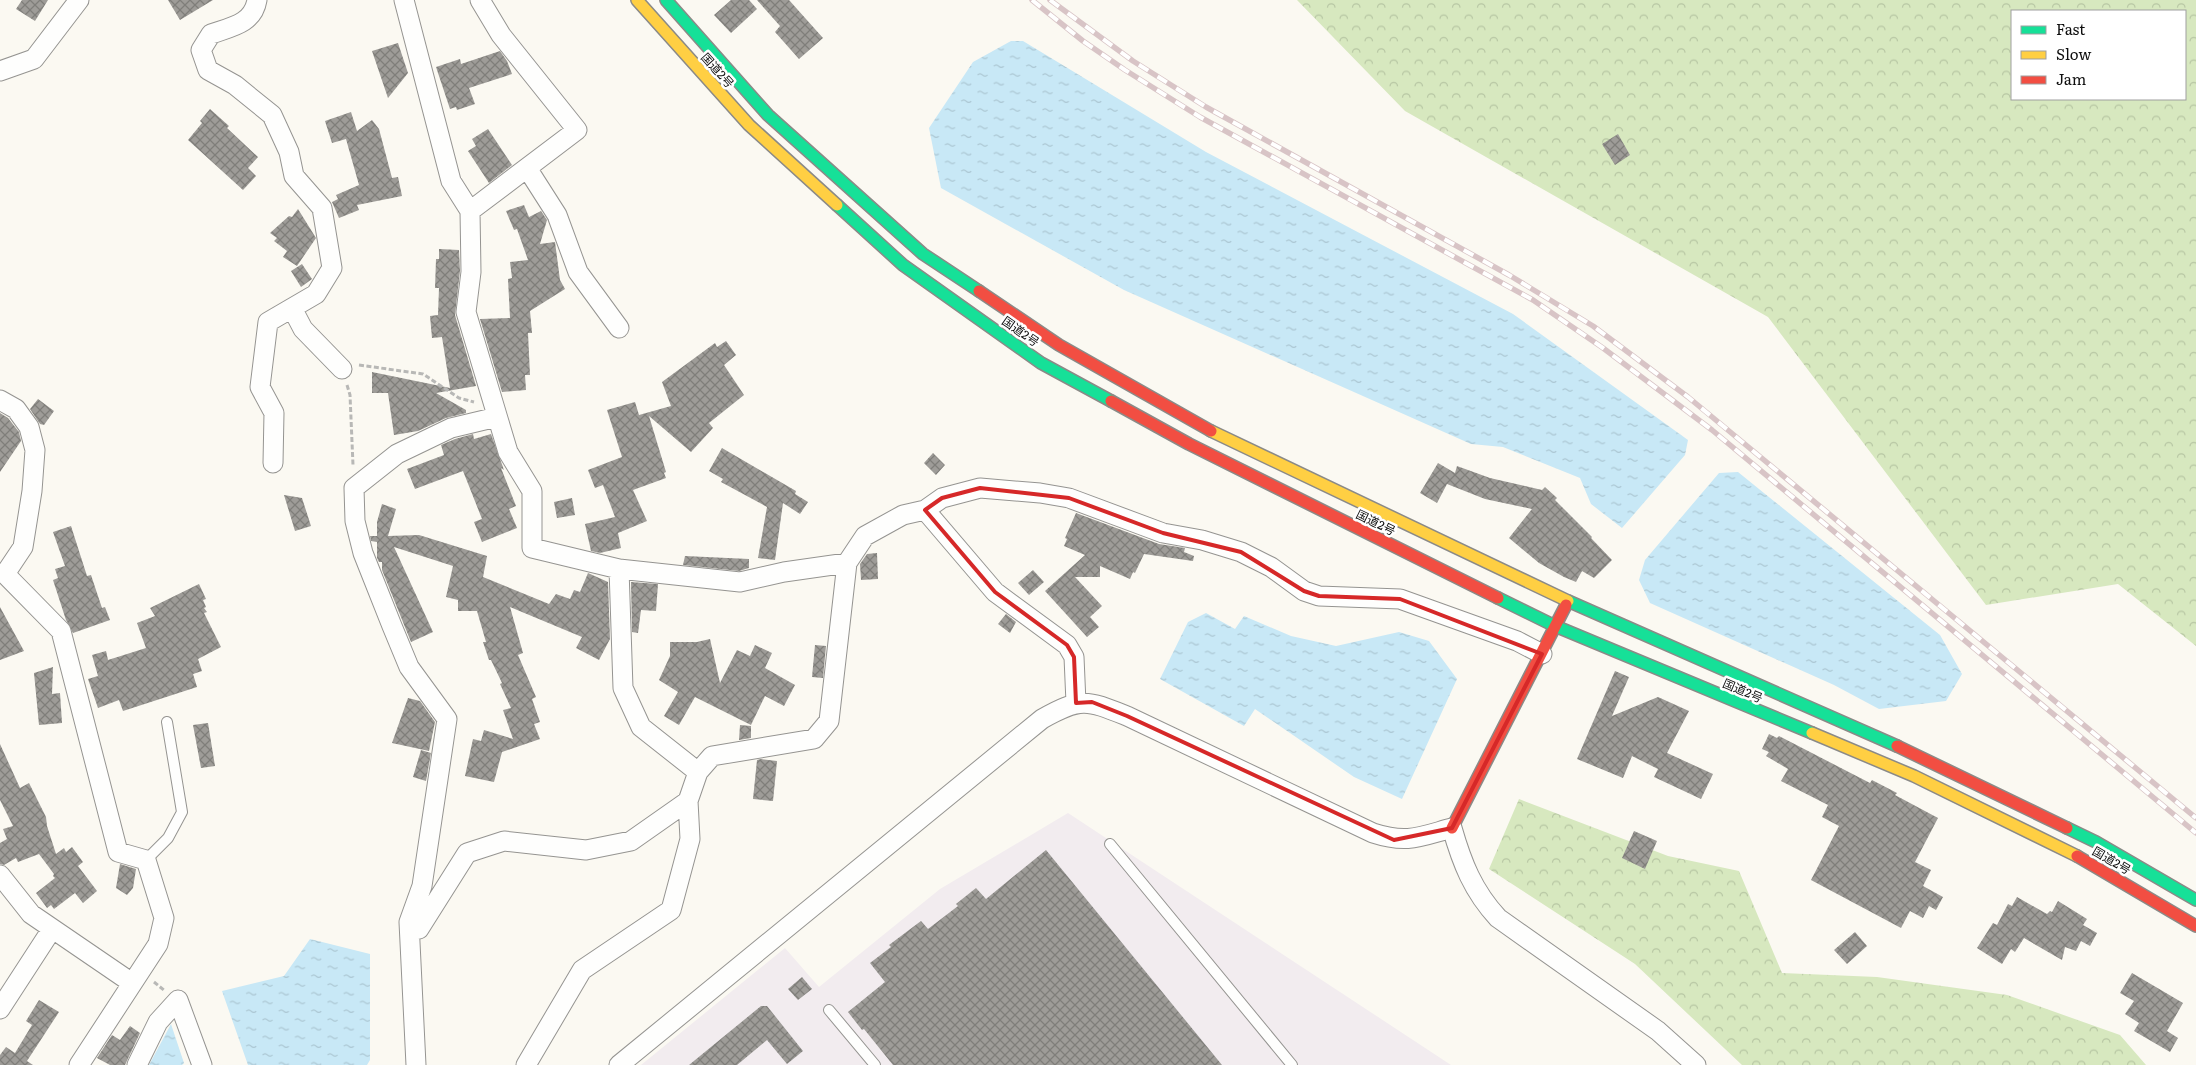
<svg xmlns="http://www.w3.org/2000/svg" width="2196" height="1065" viewBox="0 0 2196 1065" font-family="Literata,'Noto Sans JP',serif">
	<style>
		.industrial { fill: #f2ecef }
		.forest { fill: url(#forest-crowns); fill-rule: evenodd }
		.water { fill: url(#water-ripples) }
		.building { fill: url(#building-cross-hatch) }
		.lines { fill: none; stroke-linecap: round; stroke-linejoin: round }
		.lane-casing { stroke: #959491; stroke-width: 12 }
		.street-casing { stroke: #959491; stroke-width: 21 }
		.fast-casing { stroke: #8b8a87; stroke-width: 14 }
		.slow-casing { stroke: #8b8a87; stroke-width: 14 }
		.jam-casing { stroke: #8b8a87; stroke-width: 14 }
		.path { stroke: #b8b8b6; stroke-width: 3; stroke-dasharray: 5 2.5; stroke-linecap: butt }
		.lane { stroke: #fefefd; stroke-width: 10 }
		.street { stroke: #fefefd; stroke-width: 19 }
		.fast { stroke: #16e098; stroke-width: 11 }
		.slow { stroke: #ffcf43; stroke-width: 11 }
		.jam { stroke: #f24e42; stroke-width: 11 }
		.rail-casing { stroke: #d8c4c6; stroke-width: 5.5 }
		.rail { stroke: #fff; stroke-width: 4; stroke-dasharray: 11; stroke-linecap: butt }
		.marked { fill: none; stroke: #d62828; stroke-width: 4; stroke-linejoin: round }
		.labels { text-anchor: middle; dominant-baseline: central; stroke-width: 5; stroke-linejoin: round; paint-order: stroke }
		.street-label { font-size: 12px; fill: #0e0e0e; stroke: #fff }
	</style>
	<defs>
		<pattern id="forest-crowns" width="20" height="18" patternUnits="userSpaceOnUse" patternTransform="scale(1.25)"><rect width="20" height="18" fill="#d7e8bf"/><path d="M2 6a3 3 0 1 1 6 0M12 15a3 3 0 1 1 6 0" fill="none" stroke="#b7c6a3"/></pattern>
		<pattern id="water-ripples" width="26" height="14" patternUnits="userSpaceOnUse" patternTransform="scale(1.25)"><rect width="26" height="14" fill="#c8e8f6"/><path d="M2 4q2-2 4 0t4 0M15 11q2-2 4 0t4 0" fill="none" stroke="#abc6d2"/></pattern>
		<pattern id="building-cross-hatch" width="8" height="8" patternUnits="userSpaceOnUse" patternTransform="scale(1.25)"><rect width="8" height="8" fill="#9e9c98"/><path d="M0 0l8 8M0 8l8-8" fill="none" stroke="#7f7e7a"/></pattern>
	</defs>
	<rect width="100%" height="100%" fill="#fbf9f2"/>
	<path class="industrial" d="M1068,813L1451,1065H641L785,948L819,987L940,889Z"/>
	<path class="forest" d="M1297,0H2196V646L2118,584L1986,605L1768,317L1405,111ZM2012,11H2185V99H2012Z
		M1519,799L1668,856L1739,871L1782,973L1877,977L2007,995L2120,1035L2146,1065H1742L1635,964L1489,869Z"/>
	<path class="water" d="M1011,41H1023L1206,152L1513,314L1688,440L1685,455L1622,528L1591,504L1580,478L1503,447L1471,444L1124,290L941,188L929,128L973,62Z
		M1738,472L1940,635L1962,674L1946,701L1879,709L1834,685L1650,603L1639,580L1645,560L1719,473Z
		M1206,613L1235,629L1244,616L1291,636L1336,646L1399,632L1429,641L1457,679L1402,799L1354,777L1255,709L1244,726L1160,679L1188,622Z
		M310,939L370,954V1060L367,1065H248L222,991L284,976Z
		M171,1024L184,1063L182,1065H149Z"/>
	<path class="building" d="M22,0H48L35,21L16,9Z
		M168,0H213L180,20Z
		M731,0H749L757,9L731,33L714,15Z
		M757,0H789L823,38L799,59L775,32L780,26Z
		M398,43L408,73L388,98L372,51Z
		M500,51L507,61L512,74L469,88L475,104L457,110L456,107L450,109L436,67L460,59L461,64Z
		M210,109L229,126L227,128L258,157L248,168L256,176L243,190L188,140L202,123L200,121Z
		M351,112L357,131L372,120L379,129L392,178L398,177L402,196L357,205L359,210L339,218L332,202L338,199L336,195L359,185L346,139L332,143L325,121Z
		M488,129L512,165L489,183L468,151L476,146L472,139Z
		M1618,134L1630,155L1615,165L1602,144Z
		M524,205L529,217L541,211L547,220L540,244L555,242L560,280L565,289L530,311L532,333H528L530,375H525L526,390L502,392L480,319L510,318L508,279L512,278L510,262L528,260L517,229L514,230L506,211Z
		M298,209L316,238L297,266L283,257L287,251L274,241L277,238L270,233L289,216L292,217Z
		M439,249L459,250L460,271L455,315L476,386L436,393L466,410V413L446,418L418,431L394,435L388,393H372V372L450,388L442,337L432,338L430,316L438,315L439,288H435L436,259H439Z
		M302,264L312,279L301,287L291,271Z
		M726,341L736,355L724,365L744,395L709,423L713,428L691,452L649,416L666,472L664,473L666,478L633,490L647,521L618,533L621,548L600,553L591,551L585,524L615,517L603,485L595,488L588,470L622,457L607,410L635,402L639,415L671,406L662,382L715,343L717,347Z
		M38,399L54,411L44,425L40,424L30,409Z
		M0,413L8,418L19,432L21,441L0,472Z
		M473,434L474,439L491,434L504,470L501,468L516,506L509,509L517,528L482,542L474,522L482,519L463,471L415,489L407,469L444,455L441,445L455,439Z
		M722,448L796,491L795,494L808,502L800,514L783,503L775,560L758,558L767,507L721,482L723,479L709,471Z
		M933,453L945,465L936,475L924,463Z
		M1438,463L1455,473L1457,466L1490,478L1542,490L1545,487L1557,498L1555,500L1592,537L1591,538L1612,560L1594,578L1582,571L1576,582L1564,577L1539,563L1509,538L1532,509L1485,499L1447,484L1437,503L1420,493Z
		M284,495L302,498L311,526L295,531Z
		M572,498L575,515L557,518L554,502Z
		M382,504L396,509L388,536L419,535L487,556L483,577L549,604L556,594L570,599L574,590L580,592L588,573L608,582L610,639L599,660L576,648L582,637L510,607L523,653L518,655L536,697L532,699L540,722L534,724L540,739L502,752L494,782L465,776L473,739L481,741L484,730L513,739L503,710L511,708L500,684L502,683L491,660H489L483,642H486L477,611H458V600L446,597L453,566L394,547L433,632L411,642L382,570V562H379L377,558V542L371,541L370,536H377V522Z
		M1076,513L1159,544L1185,548L1184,552L1194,556L1193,561L1144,554L1135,573L1133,572L1130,579L1100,566V577H1075L1102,606L1090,617L1099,627L1087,637L1045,591L1085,555L1064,546L1067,539L1065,538Z
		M71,526L87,576L91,575L102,608L105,607L110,620L73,633L66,620L53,580L58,578L55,569L65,566L53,532Z
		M877,553L878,579L861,580L860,564L867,554Z
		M685,556L749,559V568L739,571L683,565Z
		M1033,570L1044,582L1029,595L1018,583Z
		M631,582L658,584L656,611L641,610L638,633L632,632Z
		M199,584L206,599L203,600L206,607L204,608L207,612L204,613L221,647L198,659L202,671L193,674L197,687L123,711L119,700L98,708L88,679L98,676L92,655L106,651L108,660L146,648L137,623L155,616L150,608Z
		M0,607L24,651L0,660Z
		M1006,614L1016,622L1010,633L998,624Z
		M710,639L720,683L737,650L750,656L755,645L772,653L765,668L795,685L784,706L765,696L751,725L695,697L679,725L664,716L678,692L659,680L670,656V642H697Z
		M815,645L826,646L823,678L812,677Z
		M53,667L52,694L60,693L62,723L39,725L34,673Z
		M1615,671L1629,677L1612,716L1658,697L1689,711L1667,753L1713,774L1701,799L1654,777L1658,769L1632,756L1623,778L1577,759Z
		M408,698L420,701L435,722L429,751L392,743Z
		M208,723L215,766L201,768L193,725Z
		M740,725L751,726V738L739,740Z
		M1769,734L1777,738L1779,736L1870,783L1872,780L1897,793L1895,795L1938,818L1915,862L1931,870L1923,886L1943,897L1936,910L1929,906L1923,918L1910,911L1901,928L1811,880L1839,826L1822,817L1828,805L1781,781L1788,769L1766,756L1769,752L1762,749Z
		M0,744L20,788L29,783L46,817L47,826L56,854L64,848L66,852L72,847L83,862L78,866L97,891L83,903L75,893L54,909L51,905L47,908L36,893L55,878L53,876L54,874L39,854L18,862L16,858L4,865L0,864V843L7,839L3,829L13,826L0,800Z
		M421,750L431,753L426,781L413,777Z
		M761,759L777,761L773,801L753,799L757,760Z
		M1634,831L1657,841L1645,869L1622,858Z
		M1046,850L1222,1065H893L864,1029L862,1030L848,1012L885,982L870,963L891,947L889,945L921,921L928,929L958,906L956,904L976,888L986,899Z
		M120,864L136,869L133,888L127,895L116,888Z
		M2017,897L2047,914L2050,911L2052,912L2058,901L2087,919L2083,925L2097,933L2090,946L2081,941L2076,951L2065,947L2062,960L2024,938L2015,952L2011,949L2002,964L1977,948L1993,923L1997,925L2008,904L2012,906Z
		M1855,932L1867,946L1847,964L1834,950Z
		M2132,973L2183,1003L2167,1031L2178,1038L2170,1052L2134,1031L2139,1023L2125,1014L2134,1001L2120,993Z
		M802,977L812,989L798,1000L788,989Z
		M39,1000L59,1012L27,1061L33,1065H0V1055L6,1047L15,1053L32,1025L26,1021Z
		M761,1006H767L803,1051L787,1064L767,1040L737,1065H689Z
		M130,1026L140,1033L125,1065H110L97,1058L112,1035L120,1040Z"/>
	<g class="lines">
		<g class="lane-casing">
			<path id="lane" d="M1110,844L1292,1065
				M146,860L168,838L182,812L167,722
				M829,1010L875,1065"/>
		</g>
		<g class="street-casing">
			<path id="street" d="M257,0C253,24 231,27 211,34L201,50L208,70L235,85L272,115L289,152L294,176L322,208L332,268L316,294L292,308L303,329L342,369
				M404,0L451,181L470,211L471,272L466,312L508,452L532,491V548L619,569L740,582L784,572L847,563
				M0,71L34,59L79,0
				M527,168L557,215L578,272L619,328
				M470,211L577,130L501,35L480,0
				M0,400L16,409L29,427L35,450L32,491L23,547L5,574L61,631L118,852L146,860L164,918L158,944L79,1065
				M273,463L274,413L260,387L268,322L292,308
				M925,510L942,498L980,488L1040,493L1069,498L1163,533L1202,540L1241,552L1271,567L1304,591L1319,596L1400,599L1517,641L1542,654
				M619,569L623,688L641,727L698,772
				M0,875L31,914L132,983
				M410,930L419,929L467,853L504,841L586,850L631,841L688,801
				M0,1009L52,929
				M137,1065L158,1022L178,1000L202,1065
				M416,1065L409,922L422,886L447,719L409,667L392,626L363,553L355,521L354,488L397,454L451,428L497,417
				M526,1065L582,970L671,910L690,839L688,801L698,772L712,756L814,739L829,721L847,563L865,536L903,515L925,510L995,592L1067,645L1074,657L1076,703
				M619,1065L1042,719C1081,697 1087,700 1127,716L1373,833C1407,844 1419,837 1452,828C1462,863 1473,891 1498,918L1658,1031L1696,1065"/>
		</g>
		<g class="fast-casing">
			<path id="fast" d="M666,0L768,115L923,254L979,291
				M837,205L903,265L1041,363L1111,401
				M1498,598L1555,626L1812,733
				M1568,601L1897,746
				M2067,828L2096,842L2196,900"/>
		</g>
		<g class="slow-casing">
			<path id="slow" d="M637,0L749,125L837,205
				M1211,431L1568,601
				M1812,733L1914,776L2077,856"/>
		</g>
		<g class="jam-casing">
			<path id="jam" d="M979,291L1059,345L1211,431
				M1111,401L1189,444L1498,598
				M1897,746L2067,828
				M1452,828L1566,605
				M2077,856L2196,926"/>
		</g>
		<path class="path" d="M359,365L423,374L459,398L474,402
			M347,385L350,395L353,465
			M154,982L165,991"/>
		<use href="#lane" class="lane"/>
		<use href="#street" class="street"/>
		<use href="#fast" class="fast"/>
		<use href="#slow" class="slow"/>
		<use href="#jam" class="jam"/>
		<g class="rail-casing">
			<path id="rail" d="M1032,0L1083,41L1125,70L1200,117L1533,300L1603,348L1712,430L2196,833
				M1050,0L1133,61L1206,107L1509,275L1593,326L1688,397L2196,818"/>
		</g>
		<use href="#rail" class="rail"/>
	</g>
	<path class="marked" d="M980,488L1069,498L1163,533L1241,552L1304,591L1319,596L1400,599L1542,654L1452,828L1394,840L1127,716L1092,702L1076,703L1074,657L1067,645L995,592L925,510L942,498Z"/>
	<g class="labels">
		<g class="street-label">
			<text transform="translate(718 70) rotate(48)">国道2号</text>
			<text transform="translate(1021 331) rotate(35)">国道2号</text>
			<text transform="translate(1376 522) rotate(26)">国道2号</text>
			<text transform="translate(1743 690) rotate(23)">国道2号</text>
			<text transform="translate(2112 860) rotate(30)">国道2号</text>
		</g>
	</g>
	<rect x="2011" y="10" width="175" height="90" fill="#ffffff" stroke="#9f9f9f"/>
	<rect x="2021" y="26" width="25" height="8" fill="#16e098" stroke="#9f9f9f"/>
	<text x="2056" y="35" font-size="15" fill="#0e0e0e">Fast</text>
	<rect x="2021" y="51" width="25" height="8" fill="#ffcf43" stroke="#9f9f9f"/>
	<text x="2056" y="60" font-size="15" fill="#0e0e0e">Slow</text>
	<rect x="2021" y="76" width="25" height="8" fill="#f24e42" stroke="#9f9f9f"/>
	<text x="2056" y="85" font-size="15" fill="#0e0e0e">Jam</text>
</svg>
